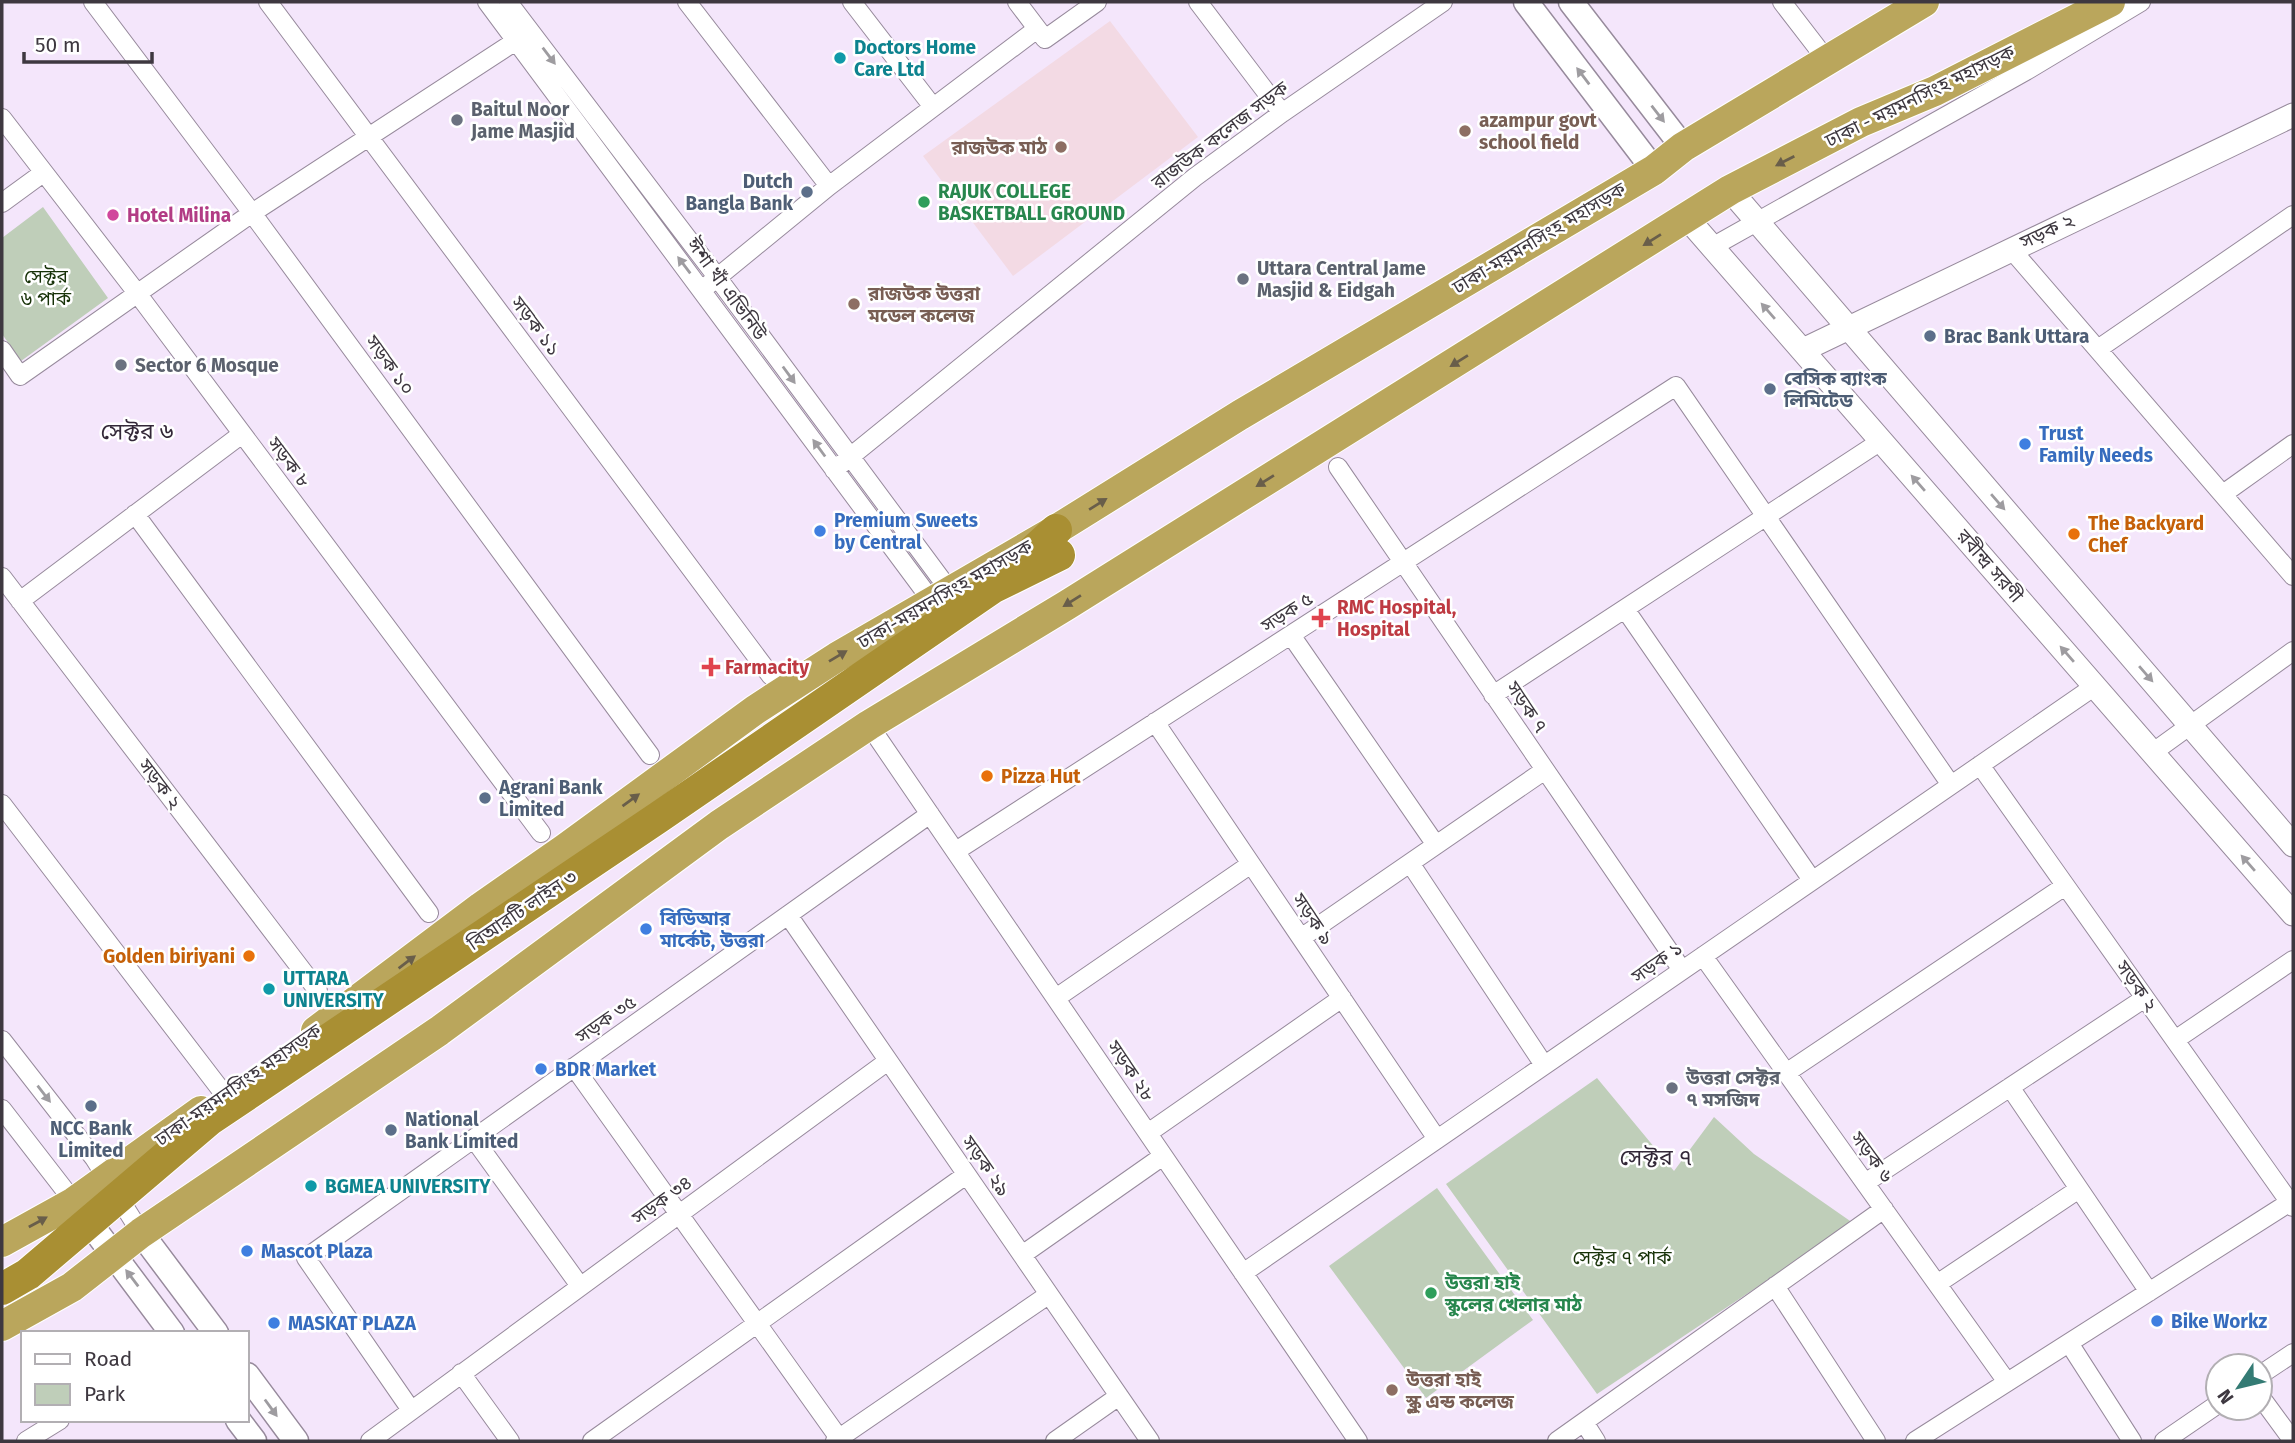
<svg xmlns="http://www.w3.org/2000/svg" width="2295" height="1443" viewBox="0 0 2295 1443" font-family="'Fira Sans','Noto Sans Bengali',sans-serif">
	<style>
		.education { fill: #f3dae4 }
		.green { fill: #bfceb9 }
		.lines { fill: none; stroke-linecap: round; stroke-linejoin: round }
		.minor-casing { stroke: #978a9c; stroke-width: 20 }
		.tertiary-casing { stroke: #978a9c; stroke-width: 25 }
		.secondary-casing { stroke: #978a9c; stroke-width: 27 }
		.trunk-casing { stroke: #fff; stroke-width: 32 }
		.motorway-casing { stroke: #fff; stroke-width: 34 }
		.minor { stroke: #fff; stroke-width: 18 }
		.tertiary { stroke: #fff; stroke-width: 23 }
		.secondary { stroke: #fff; stroke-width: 24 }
		.trunk { stroke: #baa65c; stroke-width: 30 }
		.motorway { stroke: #a98f33; stroke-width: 32 }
		.oneway { fill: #9e9ca0 }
		.oneway2 { fill: #695e4a }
		.culture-dot { fill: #0f9aa8; stroke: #fff; stroke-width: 2.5 }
		.worship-dot { fill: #6b7280; stroke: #fff; stroke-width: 2.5 }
		.education-dot { fill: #8d6e63; stroke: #fff; stroke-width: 2.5 }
		.service-dot { fill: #5c6f8a; stroke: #fff; stroke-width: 2.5 }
		.leisure-dot { fill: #2e9e5b; stroke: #fff; stroke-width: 2.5 }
		.hotel-dot { fill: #d1479c; stroke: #fff; stroke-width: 2.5 }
		.shop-dot { fill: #3f7fe0; stroke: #fff; stroke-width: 2.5 }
		.food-dot { fill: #e8710a; stroke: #fff; stroke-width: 2.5 }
		.health-dot { fill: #e0444e; stroke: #fff; stroke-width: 2.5 }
		.labels { text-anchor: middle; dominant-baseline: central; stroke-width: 5; stroke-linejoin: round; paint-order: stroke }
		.culture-label { font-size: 19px; font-weight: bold; fill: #0d838f; stroke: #fff; text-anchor: start }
		.street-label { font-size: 19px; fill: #3e3840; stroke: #fff }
		.worship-label { font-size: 19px; font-weight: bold; fill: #5b616d; stroke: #fff; text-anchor: start }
		.education-label { font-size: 19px; font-weight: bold; fill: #785e54; stroke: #fff; text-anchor: start }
		.service-label { font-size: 19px; font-weight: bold; fill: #4e5e75; stroke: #fff; text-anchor: start }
		.leisure-label { font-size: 19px; font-weight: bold; fill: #27864d; stroke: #fff; text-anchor: start }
		.hotel-label { font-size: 19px; font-weight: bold; fill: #b23c85; stroke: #fff; text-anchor: start }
		.park-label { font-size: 19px; fill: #163107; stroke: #fff }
		.shop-label { font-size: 19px; font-weight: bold; fill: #366cbe; stroke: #fff; text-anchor: start }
		.food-label { font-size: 19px; font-weight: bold; fill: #c56008; stroke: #fff; text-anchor: start }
		.health-label { font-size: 19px; font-weight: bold; fill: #be3a42; stroke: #fff; text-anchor: start }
		.quarter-label { font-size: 23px; fill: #332838; stroke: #fff }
	</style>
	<rect width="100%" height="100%" fill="#f4e6fb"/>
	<path class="education" d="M1110,21L1198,137L1013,276L923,156Z"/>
	<path class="green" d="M43,207L108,298L21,361L2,334V238Z
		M1597,1078L1674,1171L1714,1117L1754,1154L1853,1223L1597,1394L1446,1184Z
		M1437,1188L1533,1320L1426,1398L1329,1266Z"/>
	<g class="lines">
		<g class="minor-casing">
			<path id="minor" d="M93,2L252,213L650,755
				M268,2L771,676
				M487,2L926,593L930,603
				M508,2L717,277L950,591
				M687,2L829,186
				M852,2L933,107
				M1017,2L1045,39L1097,2
				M1198,2L1282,113
				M1782,2L1819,50
				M2,118L137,293L541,833
				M2,203L43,173
				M1712,247L2026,71L2141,2
				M2011,249L2293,576
				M708,285L829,186L1037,29
				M2098,349L2293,215
				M2,350L20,376L252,213L525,35
				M1338,467L1682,970
				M834,470L1195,177L1282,113L1443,2
				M2223,494L2293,444
				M135,514L429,913
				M2,577L318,991
				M20,601L242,434
				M1625,609L1812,880
				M1291,635L1436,845
				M1493,695L1881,441
				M1155,722L1437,1139
				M869,725L1358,1441
				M2152,753L2293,651
				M1980,765L2293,1207
				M2,804L224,1094
				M956,851L1676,386L1951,785
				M1410,863L1544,1065
				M788,915L1150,1441
				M1301,938L1545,770
				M1703,956L2007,1382
				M1056,998L1251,864
				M2,1040L94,1158L141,1233
				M2175,1040L2293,960
				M574,1067L841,1441
				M1786,1073L2065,886
				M2010,1087L2149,1292
				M2,1109L74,1202
				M1148,1133L1342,998
				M474,1139L580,1286
				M1865,1183L2145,998
				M1022,1255L1163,1156
				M1243,1273L2095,686
				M1937,1284L2079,1189
				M1775,1286L1876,1441
				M2069,1343L2132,1441
				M461,1373L510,1441
				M2260,1375L2293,1353
				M2260,1396L2293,1441
				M411,1410L306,1258L930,814
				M1584,1422L1596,1441
				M26,1441L60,1420
				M370,1441L888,1061
				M592,1441L966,1175
				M835,1441L1048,1295
				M1055,1441L1119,1396
				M1557,1441L1884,1209
				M1915,1441L2290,1202
				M2164,1441L2218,1404"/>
		</g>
		<g class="tertiary-casing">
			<path id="tertiary" d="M1730,190L2293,845
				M1687,218L2293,914
				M1803,350L2293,115"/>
		</g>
		<g class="secondary-casing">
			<path id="secondary" d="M1526,2L1654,170
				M1571,2L1683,147
				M80,1210L172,1333
				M141,1233L216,1333
				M247,1375L296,1441
				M238,1420L254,1441"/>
		</g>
		<g class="trunk-casing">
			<path id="trunk" d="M316,1031L481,907L563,850L755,710L837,657L1049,534L1240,415L1654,170L1683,147L1924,2
				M2,1242L74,1202L201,1111
				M2,1326L72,1287L141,1233L439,1031L719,825L869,725L1067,605L1730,190L1861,122L1935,91L2110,2"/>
		</g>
		<g class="motorway-casing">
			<path id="motorway" d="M1019,564L1056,530
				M2,1289L28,1274L209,1120L659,817L992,588L1059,555"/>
		</g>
		<use href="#minor" class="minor"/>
		<use href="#tertiary" class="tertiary"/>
		<use href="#secondary" class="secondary"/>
		<use href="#trunk" class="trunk"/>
		<use href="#motorway" class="motorway"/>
	</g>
	<defs><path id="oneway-solid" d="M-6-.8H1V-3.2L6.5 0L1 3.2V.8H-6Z" transform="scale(1.75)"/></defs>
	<g class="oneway">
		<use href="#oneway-solid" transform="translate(549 56) rotate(53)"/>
		<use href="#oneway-solid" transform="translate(1583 76) rotate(-127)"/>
		<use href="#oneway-solid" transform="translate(1658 114) rotate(52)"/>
		<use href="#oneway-solid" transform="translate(684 265) rotate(-127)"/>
		<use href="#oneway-solid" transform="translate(1768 311) rotate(-131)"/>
		<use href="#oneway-solid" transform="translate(789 375) rotate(54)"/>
		<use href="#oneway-solid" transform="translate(819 448) rotate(-126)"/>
		<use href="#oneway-solid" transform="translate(1918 483) rotate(-131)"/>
		<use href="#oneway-solid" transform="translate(1998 502) rotate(49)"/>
		<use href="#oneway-solid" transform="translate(2067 654) rotate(-131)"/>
		<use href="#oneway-solid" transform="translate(2146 674) rotate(49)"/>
		<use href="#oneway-solid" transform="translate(2248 863) rotate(-131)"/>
		<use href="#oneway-solid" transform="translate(44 1094) rotate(52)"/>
		<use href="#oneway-solid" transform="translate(132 1278) rotate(-127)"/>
		<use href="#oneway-solid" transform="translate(271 1408) rotate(54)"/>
	</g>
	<g class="oneway2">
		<use href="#oneway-solid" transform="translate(1785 161) rotate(153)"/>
		<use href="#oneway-solid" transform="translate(1652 240) rotate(148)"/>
		<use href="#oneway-solid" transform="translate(1459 361) rotate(148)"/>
		<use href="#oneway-solid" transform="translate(1265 481) rotate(148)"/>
		<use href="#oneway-solid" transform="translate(1098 504) rotate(-32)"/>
		<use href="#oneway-solid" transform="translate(1072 601) rotate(148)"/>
		<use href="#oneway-solid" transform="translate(838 656) rotate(-31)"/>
		<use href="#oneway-solid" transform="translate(631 800) rotate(-36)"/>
		<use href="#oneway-solid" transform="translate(407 962) rotate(-37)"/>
		<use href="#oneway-solid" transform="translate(38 1222) rotate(-29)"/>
	</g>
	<g class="culture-dot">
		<circle cx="840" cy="58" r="7"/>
		<circle cx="269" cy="989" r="7"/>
		<circle cx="311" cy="1186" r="7"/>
	</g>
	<g class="worship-dot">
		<circle cx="457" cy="120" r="7"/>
		<circle cx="1243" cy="279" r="7"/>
		<circle cx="121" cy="365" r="7"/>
		<circle cx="1672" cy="1088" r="7"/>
	</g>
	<g class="education-dot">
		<circle cx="1465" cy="131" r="7"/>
		<circle cx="1061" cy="147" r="7"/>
		<circle cx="854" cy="304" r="7"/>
		<circle cx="1392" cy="1390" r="7"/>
	</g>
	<g class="service-dot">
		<circle cx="807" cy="192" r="7"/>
		<circle cx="1930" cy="336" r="7"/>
		<circle cx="1770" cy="389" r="7"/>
		<circle cx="485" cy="798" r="7"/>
		<circle cx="91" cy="1106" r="7"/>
		<circle cx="391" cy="1130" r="7"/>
	</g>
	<g class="leisure-dot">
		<circle cx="924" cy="202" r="7"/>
		<circle cx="1431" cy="1293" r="7"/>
	</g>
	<circle class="hotel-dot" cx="113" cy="215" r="7"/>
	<g class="shop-dot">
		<circle cx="2025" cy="444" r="7"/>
		<circle cx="820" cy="531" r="7"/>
		<circle cx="646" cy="929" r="7"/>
		<circle cx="541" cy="1069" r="7"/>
		<circle cx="247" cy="1251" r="7"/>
		<circle cx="2157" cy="1321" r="7"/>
		<circle cx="274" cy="1323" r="7"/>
	</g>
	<g class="food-dot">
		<circle cx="2074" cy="534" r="7"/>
		<circle cx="987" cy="776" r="7"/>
		<circle cx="249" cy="956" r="7"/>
	</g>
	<g class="health-dot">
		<path d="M1317.5 607.5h7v7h7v7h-7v7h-7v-7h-7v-7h7z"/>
		<path d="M707.5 656.5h7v7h7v7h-7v7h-7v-7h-7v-7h7z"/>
	</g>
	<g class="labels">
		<g class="culture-label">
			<text x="854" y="47">Doctors Home<tspan x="854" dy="22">Care Ltd</tspan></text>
			<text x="283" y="978">UTTARA<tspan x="283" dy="22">UNIVERSITY</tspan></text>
			<text x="325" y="1186">BGMEA UNIVERSITY</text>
		</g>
		<g class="street-label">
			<text transform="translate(1920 96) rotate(-26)">ঢাকা - ময়মনসিংহ মহাসড়ক</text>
			<text transform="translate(1220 135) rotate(-37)">রাজউক কলেজ সড়ক</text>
			<text transform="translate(2047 231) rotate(-25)">সড়ক ২</text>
			<text transform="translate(1539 238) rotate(-31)">ঢাকা-ময়মনসিংহ মহাসড়ক</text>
			<text transform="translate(727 289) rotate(54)">ঈশা খাঁ এভিনিউ</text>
			<text transform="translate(536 326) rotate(53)">সড়ক ১১</text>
			<text transform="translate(390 365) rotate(54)">সড়ক ১০</text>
			<text transform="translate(289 462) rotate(53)">সড়ক ৮</text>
			<text transform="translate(1990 566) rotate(49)">রবীন্দ্র সরণী</text>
			<text transform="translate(945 594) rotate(-30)">ঢাকা-ময়মনসিংহ মহাসড়ক</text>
			<text transform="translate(1287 612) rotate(-33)">সড়ক ৫</text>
			<text transform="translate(1527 707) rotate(56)">সড়ক ৭</text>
			<text transform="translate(160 784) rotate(53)">সড়ক ২</text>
			<text transform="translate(522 910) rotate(-34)">বিআরটি লাইন ৩</text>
			<text transform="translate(1313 919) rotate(56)">সড়ক ৯</text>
			<text transform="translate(1657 962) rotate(-35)">সড়ক ১</text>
			<text transform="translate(2137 986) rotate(55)">সড়ক ২</text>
			<text transform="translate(606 1019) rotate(-35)">সড়ক ৩৫</text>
			<text transform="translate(1131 1071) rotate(56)">সড়ক ২৮</text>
			<text transform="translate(238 1085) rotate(-35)">ঢাকা-ময়মনসিংহ মহাসড়ক</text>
			<text transform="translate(1872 1157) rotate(54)">সড়ক ৬</text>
			<text transform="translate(986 1166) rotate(55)">সড়ক ২৯</text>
			<text transform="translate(662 1200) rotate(-36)">সড়ক ৩৪</text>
		</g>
		<g class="worship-label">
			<text x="471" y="109">Baitul Noor<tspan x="471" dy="22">Jame Masjid</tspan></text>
			<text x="1257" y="268">Uttara Central Jame<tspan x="1257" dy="22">Masjid &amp; Eidgah</tspan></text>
			<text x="135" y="365">Sector 6 Mosque</text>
			<text x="1686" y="1077">উত্তরা সেক্টর<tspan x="1686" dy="22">৭ মসজিদ</tspan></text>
		</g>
		<g class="education-label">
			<text x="1479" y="120">azampur govt<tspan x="1479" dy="22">school field</tspan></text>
			<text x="1047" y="147" text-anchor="end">রাজউক মাঠ</text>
			<text x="868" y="293">রাজউক উত্তরা<tspan x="868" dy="22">মডেল কলেজ</tspan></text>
			<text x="1406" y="1379">উত্তরা হাই<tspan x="1406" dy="22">স্কুল এন্ড কলেজ</tspan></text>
		</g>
		<g class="service-label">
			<text x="793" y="181" text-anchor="end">Dutch<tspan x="793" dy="22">Bangla Bank</tspan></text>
			<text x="1944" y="336">Brac Bank Uttara</text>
			<text x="1784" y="378">বেসিক ব্যাংক<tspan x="1784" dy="22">লিমিটেড</tspan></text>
			<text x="499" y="787">Agrani Bank<tspan x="499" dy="22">Limited</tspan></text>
			<text x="405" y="1119">National<tspan x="405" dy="22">Bank Limited</tspan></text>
			<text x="91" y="1128" text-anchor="middle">NCC Bank<tspan x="91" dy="22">Limited</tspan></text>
		</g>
		<g class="leisure-label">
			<text x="938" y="191">RAJUK COLLEGE<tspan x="938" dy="22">BASKETBALL GROUND</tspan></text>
			<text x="1445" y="1282">উত্তরা হাই<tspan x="1445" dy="22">স্কুলের খেলার মাঠ</tspan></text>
		</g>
		<g class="hotel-label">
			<text x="127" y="215">Hotel Milina</text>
		</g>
		<g class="park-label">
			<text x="46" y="276">সেক্টর<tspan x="46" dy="22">৬ পার্ক</tspan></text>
			<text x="1622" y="1257">সেক্টর ৭ পার্ক</text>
		</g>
		<g class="shop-label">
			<text x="2039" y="433">Trust<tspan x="2039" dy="22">Family Needs</tspan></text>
			<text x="834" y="520">Premium Sweets<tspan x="834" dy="22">by Central</tspan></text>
			<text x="660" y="918">বিডিআর<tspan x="660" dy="22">মার্কেট, উত্তরা</tspan></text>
			<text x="555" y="1069">BDR Market</text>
			<text x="261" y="1251">Mascot Plaza</text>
			<text x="2171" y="1321">Bike Workz</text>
			<text x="288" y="1323">MASKAT PLAZA</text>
		</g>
		<g class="food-label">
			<text x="2088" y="523">The Backyard<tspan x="2088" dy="22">Chef</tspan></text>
			<text x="1001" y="776">Pizza Hut</text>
			<text x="235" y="956" text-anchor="end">Golden biriyani</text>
		</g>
		<g class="health-label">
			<text x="1337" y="607">RMC Hospital,<tspan x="1337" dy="22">Hospital</tspan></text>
			<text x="725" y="667">Farmacity</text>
		</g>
		<g class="quarter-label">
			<text x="137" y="431">সেক্টর ৬</text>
			<text x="1656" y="1157">সেক্টর ৭</text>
		</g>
	</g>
	<rect width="2295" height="1443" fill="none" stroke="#3e3840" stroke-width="7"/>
	<rect x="21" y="1331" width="228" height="91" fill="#ffffff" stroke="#b2afb3" stroke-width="2"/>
	<rect x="35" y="1354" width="35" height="10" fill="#ffffff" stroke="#b2afb3" stroke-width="2"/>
	<text x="84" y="1366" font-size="21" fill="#3e3840">Road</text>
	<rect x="35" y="1384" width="35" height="21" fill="#bfceb9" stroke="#b2afb3" stroke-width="2"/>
	<text x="84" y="1401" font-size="21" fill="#3e3840">Park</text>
	<g transform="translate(2239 1387) rotate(235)"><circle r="33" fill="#ffffff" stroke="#b2afb3" stroke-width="2"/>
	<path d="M0-5L12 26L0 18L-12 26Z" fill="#347b74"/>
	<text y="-10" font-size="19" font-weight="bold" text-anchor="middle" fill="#3e3840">N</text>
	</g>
	<path d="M24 52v10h128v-10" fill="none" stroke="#3e3840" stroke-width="3.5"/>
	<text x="35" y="52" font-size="21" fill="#3e3840" stroke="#ffffff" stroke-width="5" paint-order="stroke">50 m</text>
</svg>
